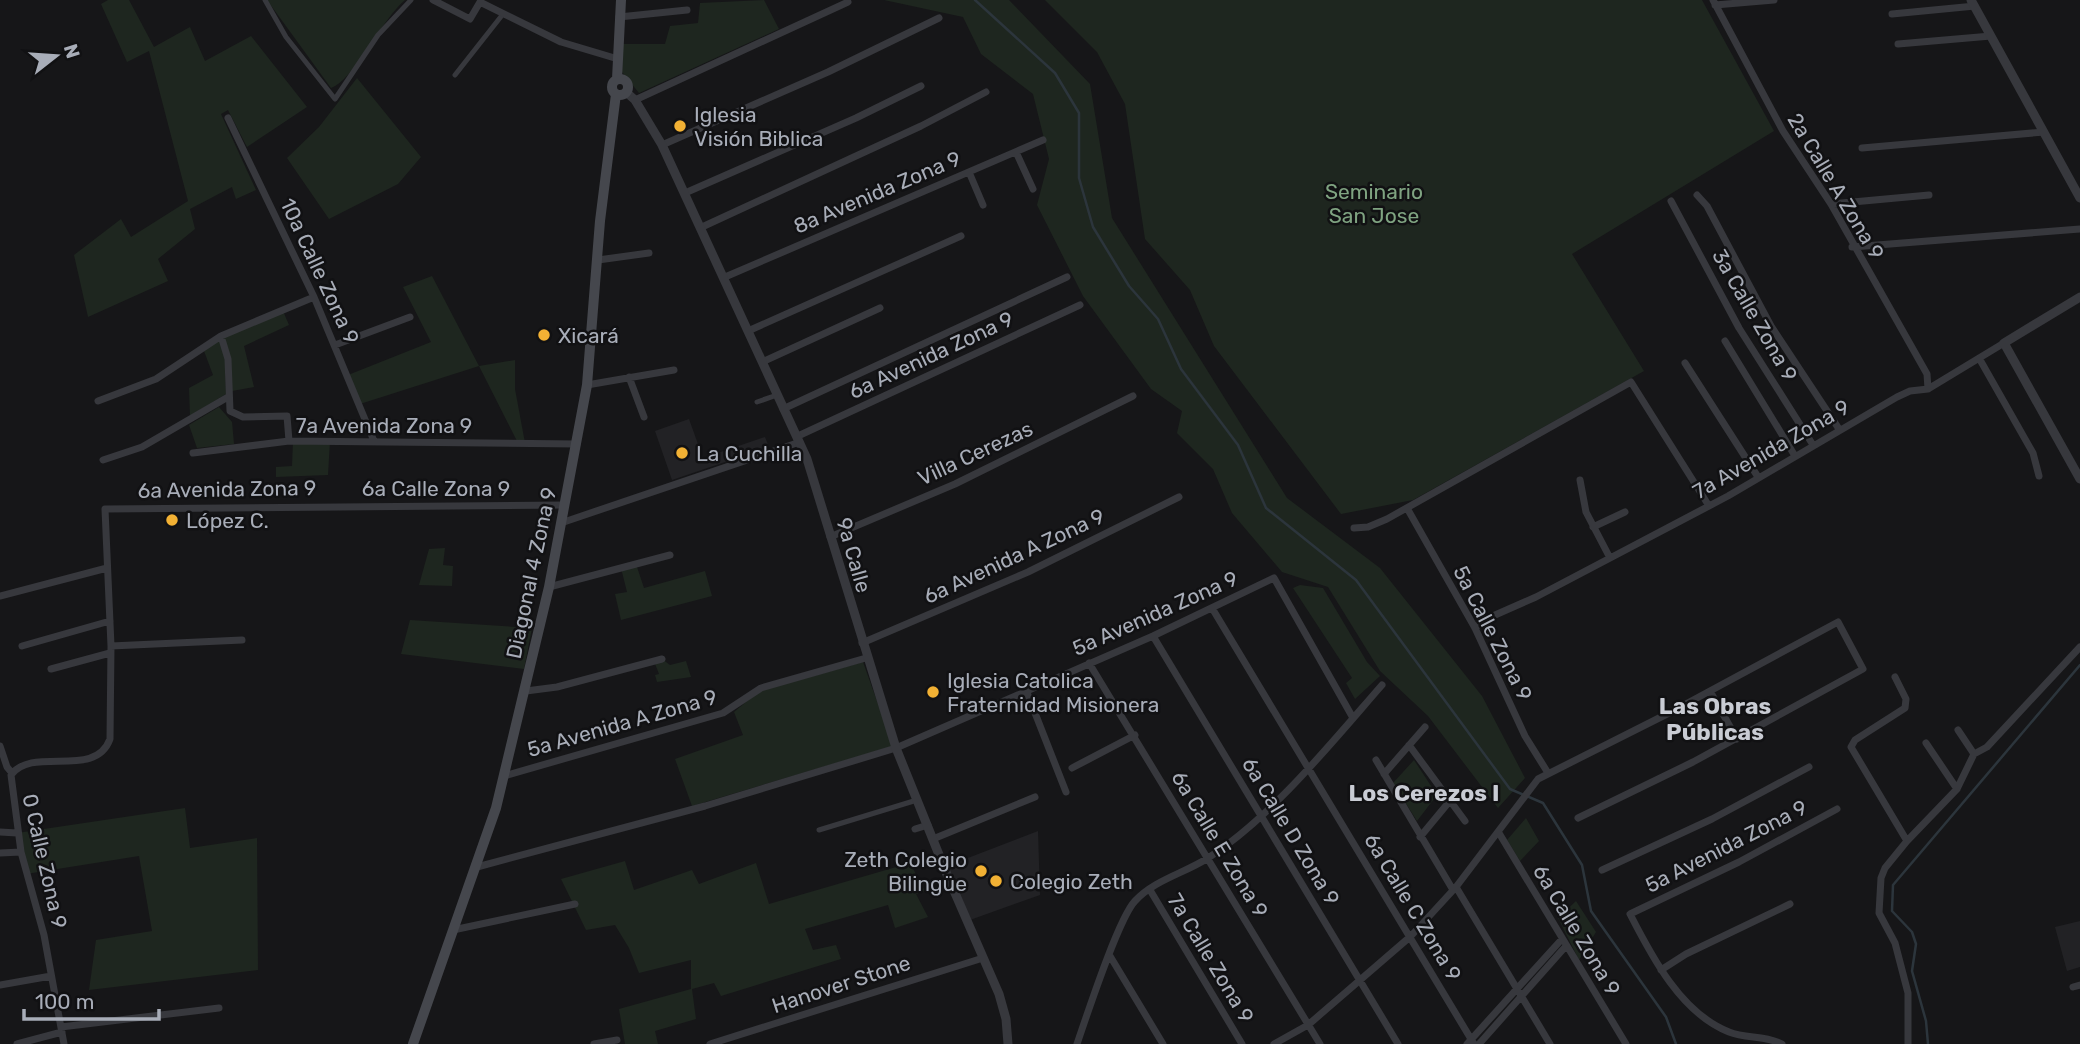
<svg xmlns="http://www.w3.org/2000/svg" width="2080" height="1044" viewBox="0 0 2080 1044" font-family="Rubik,sans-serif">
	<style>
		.built { fill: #222225 }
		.green { fill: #1e261f }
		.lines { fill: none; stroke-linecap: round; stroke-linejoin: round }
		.stream { stroke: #2c353c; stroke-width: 2.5 }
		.pedestrian { stroke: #37383d; stroke-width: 5 }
		.minor { stroke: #37383d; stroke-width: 7 }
		.tertiary { stroke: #37383d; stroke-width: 9 }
		.secondary { stroke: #45474d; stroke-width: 10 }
		.poi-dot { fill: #f2b134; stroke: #111113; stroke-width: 2.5 }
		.labels { text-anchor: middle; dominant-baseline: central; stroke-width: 5; stroke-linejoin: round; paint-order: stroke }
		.poi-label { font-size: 21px; fill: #a8adb8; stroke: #111113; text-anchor: start }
		.street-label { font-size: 21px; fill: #a8adb8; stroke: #111113 }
		.park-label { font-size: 21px; fill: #7fa381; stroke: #111113 }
		.neighbourhood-label { font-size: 23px; font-weight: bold; fill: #c9ccd4; stroke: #111113 }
	</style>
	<rect width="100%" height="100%" fill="#161618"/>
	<path class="built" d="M689,419L703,458L765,437L769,447L672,480L655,431Z
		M1038,831L1040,895L970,920L947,866Z
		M2080,921V967L2067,971L2055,927Z"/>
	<path class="green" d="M108,0H129L154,47L190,27L205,61L251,36L307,107L247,147L228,110L221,114L256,190L236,199L232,187L190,209L195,229L158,259L168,281L88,317L74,255L121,219L131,237L188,201L149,51L127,62L101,4Z
		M267,0H405C382,19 353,81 331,88Z
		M764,0L779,29L639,93L622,72L623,44H665L670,26L698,23L700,3Z
		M884,0H1009L1090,84L1112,218L1287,498L1380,568L1482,696L1525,778L1498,808L1428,716L1380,671L1328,587L1282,572L1232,513L1213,469L1177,433L1182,411L1151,389L1083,296L1037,205L1049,159L1033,94L981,54L963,17Z
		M1045,0H1702L1774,131L1572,254L1644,371L1413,500L1341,514L1214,346L1190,290L1145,239L1125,104L1097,52Z
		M357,78L421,157L398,184L329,219L287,158L319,127Z
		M432,276L479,366L515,360V389L525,443H518L479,366L360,404L348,375L431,342L403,287Z
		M283,311L289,325L244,346L254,387L232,391L223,336Z
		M220,339L225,351L226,394L190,416L189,388L213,375L204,351Z
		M219,407L232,422L234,444L197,448L189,425Z
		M293,441H330L328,475L276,477V467L292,466Z
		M445,548L443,565L453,566L452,586L419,585L429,549Z
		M636,564L644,588L705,571L712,596L621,620L615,594L627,592L621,568Z
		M1300,585L1323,588L1367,662L1380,676L1355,699L1346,683L1352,678L1293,588Z
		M410,620L532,628L524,669L401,654Z
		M662,659L670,665L686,661L691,677L657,682L655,675L659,674L654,661Z
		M863,662L893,746L692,806L675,759L743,735L734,712L759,691Z
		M1414,760L1437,795L1417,821L1393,783Z
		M185,808L190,848L257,838L258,970L89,990L96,940L152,931L139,856L26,874L17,833Z
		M1526,818L1539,841L1520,861L1507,840Z
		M625,861L634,890L692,870L699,884L756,863L769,904L910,863L925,891L916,894L928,917L895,928L888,905L805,929L813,950L836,945L841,959L721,996L714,983L692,989L696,1019L655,1031L658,1044H625L619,1009L691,989V960L639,973L629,948L615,925L586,930L561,879Z
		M1576,901L1596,932L1579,960L1558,918Z"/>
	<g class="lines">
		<path class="stream" d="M975,0L1055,73L1079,113V178L1093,227L1129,286L1158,319L1181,369L1238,445L1266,508L1356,580L1510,789L1543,803L1582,865L1591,911L1666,1017L1676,1044
			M1928,1044L1926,1021L1912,971L1916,944L1912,932L1892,911L1893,885L2080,665"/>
		<path class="pedestrian" d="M265,0L286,37L335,99L378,35L411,0
			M455,75L503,14
			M757,402L777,395
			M819,830L917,800"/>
		<path class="minor" d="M433,0L470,19L480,2L561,42L618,59
			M1713,0L1783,131L1831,204L1927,374L1928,389
			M1715,5L1774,0
			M1892,14L1975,6
			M619,17L687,10
			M1898,44L1991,36
			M635,100L848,2
			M228,118L314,297L374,441
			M662,145L828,72L939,18
			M1862,148L2044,132
			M1016,152L1033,189
			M969,172L983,205
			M685,193L856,118L921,86
			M1697,195L1707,206L1771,326L1839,429
			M1671,201L1739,328L1813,445
			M1831,204L1929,195
			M702,227L921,126L986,92
			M1852,247L2080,229
			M598,260L649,253
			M725,277L1043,140
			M748,331L961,236
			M221,336L228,359L230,411L243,417L287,416L289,441
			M1725,341L1795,456
			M335,345L410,317
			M1979,358L2033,453L2039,476
			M762,362L880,308
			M1685,363L1758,477
			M629,377L644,417
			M587,385L674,370
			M98,401L156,379L221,336L314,297
			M783,409L1067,277
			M798,436L1080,305
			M193,453L289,441L577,444
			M103,460L142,447L228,397
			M1580,480L1586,512L1610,558
			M1407,508L1475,628L1525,736L1548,773
			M561,523L800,442
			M1593,527L1625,512
			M1354,528L1368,527L1387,519L1631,382L1709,506
			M830,537L955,484L1133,396
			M549,587L670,555
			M0,596L107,568
			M1212,608L1474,1044
			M1475,628L1486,619L1536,597L1728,496L1897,397L1910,391L1928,389L2004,343
			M1153,636L1398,1044
			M862,643L1028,572L1179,497
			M22,646L110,621
			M111,646L242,640
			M1089,663L1320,1044
			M51,669L110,653
			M1895,677L1906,699L1905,708L1855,740L1851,747L1907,841
			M1026,690L1066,792
			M526,691L557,687L662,659
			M1710,691L1737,739
			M1958,730L1974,754
			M1926,743L1957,789
			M1409,745L1465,821
			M0,746L7,767L12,773
			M1376,760L1453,890
			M1072,768L1135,735
			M1384,774L1425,727
			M504,776L723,713L761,688L866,658
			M915,829L928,825
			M0,832L17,833
			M1499,833L1626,1044
			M1420,837L1449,802
			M933,839L1035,797
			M0,853L21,852
			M477,867L705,806L896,748L1153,636L1274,578L1353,718
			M1602,870L1712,819L1809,767
			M1456,887L1550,1044
			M1150,890L1242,1044
			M453,930L575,904
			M1110,956L1163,1044
			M1661,970L1686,954L1790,904
			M0,985L51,976
			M2073,987L2080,985
			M61,1027L219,1008
			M17,1044L62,1032
			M64,1044L44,935L21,852L11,775C33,745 95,780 110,739L111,646L105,509L564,505
			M594,1044L617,1040
			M710,1044L983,958
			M1077,1044C1087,1015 1118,919 1135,901C1154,880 1185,873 1208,858C1272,817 1333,741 1382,685
			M1274,1044L1308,1025L1411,936L1456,887L1538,779L1671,712L1838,622L1863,669L1693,762L1578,818
			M1467,1044L1562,939
			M1479,1044L1566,946
			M1782,1044C1765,1035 1746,1039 1729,1032C1681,1013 1652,957 1630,914L1739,862L1837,809
			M1908,1044V993L1895,943L1879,913L1881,878L1885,868L1907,841L1957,789L1974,754L1987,747L2080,647"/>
		<path class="tertiary" d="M1971,0L2080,198
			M626,92L635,100L662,145L807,459L896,748L948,877L999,994L1006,1019L1008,1044
			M2080,297L2004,343L2080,479"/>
		<path class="secondary" d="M612 87a8 8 0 1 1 16 0a8 8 0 1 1-16 0Z
			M617,79L621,0
			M413,1044L496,808L549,587L587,385L600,221L616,94"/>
	</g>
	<g class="poi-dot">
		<circle cx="680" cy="126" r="7"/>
		<circle cx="544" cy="335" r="7"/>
		<circle cx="682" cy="453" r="7"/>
		<circle cx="172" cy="520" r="7"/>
		<circle cx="933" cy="692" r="7"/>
		<circle cx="981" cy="871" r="7"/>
		<circle cx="996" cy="881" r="7"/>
	</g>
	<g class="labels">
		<g class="poi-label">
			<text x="694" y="114">Iglesia<tspan x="694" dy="24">Visión Biblica</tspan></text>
			<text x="558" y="335">Xicará</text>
			<text x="696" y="453">La Cuchilla</text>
			<text x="186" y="520">López C.</text>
			<text x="947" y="680">Iglesia Catolica<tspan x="947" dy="24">Fraternidad Misionera</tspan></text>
			<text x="967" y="859" text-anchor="end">Zeth Colegio<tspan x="967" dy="24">Bilingüe</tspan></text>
			<text x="1010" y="881">Colegio Zeth</text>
		</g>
		<g class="street-label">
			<text transform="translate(1836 186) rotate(59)">2a Calle A Zona 9</text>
			<text transform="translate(877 192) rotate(-23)">8a Avenida Zona 9</text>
			<text transform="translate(320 271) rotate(65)">10a Calle Zona 9</text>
			<text transform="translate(1755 315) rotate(60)">3a Calle Zona 9</text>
			<text transform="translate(931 355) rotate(-25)">6a Avenida Zona 9</text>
			<text x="384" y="425">7a Avenida Zona 9</text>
			<text transform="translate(1771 449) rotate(-30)">7a Avenida Zona 9</text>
			<text transform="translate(975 453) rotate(-25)">Villa Cerezas</text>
			<text x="436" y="488">6a Calle Zona 9</text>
			<text transform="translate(227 489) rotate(-1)">6a Avenida Zona 9</text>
			<text transform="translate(854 555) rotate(74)">9a Calle</text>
			<text transform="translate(1014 556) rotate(-25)">6a Avenida A Zona 9</text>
			<text transform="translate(531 573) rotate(-78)">Diagonal 4 Zona 9</text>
			<text transform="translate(1155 613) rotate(-24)">5a Avenida Zona 9</text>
			<text transform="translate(1493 633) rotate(63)">5a Calle Zona 9</text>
			<text transform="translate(622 723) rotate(-16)">5a Avenida A Zona 9</text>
			<text transform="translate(1291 831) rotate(59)">6a Calle D Zona 9</text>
			<text transform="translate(1220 844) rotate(59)">6a Calle E Zona 9</text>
			<text transform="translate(1726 846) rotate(-27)">5a Avenida Zona 9</text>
			<text transform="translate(45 861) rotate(77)">0 Calle Zona 9</text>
			<text transform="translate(1413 907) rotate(59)">6a Calle C Zona 9</text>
			<text transform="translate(1577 930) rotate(59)">6a Calle Zona 9</text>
			<text transform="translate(1211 958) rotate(59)">7a Calle Zona 9</text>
			<text transform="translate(841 984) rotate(-18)">Hanover Stone</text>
		</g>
		<g class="park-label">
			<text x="1374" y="191">Seminario<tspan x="1374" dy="24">San Jose</tspan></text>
		</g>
		<g class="neighbourhood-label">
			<text x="1715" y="706">Las Obras<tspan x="1715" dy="26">Públicas</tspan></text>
			<text x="1424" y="793">Los Cerezos I</text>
		</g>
	</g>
	<g transform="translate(56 56) rotate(73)" stroke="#111113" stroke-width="5" paint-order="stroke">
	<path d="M0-5L12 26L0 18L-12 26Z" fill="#a8adb8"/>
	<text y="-10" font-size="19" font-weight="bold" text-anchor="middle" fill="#a8adb8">N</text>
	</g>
	<path d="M24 1009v10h135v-10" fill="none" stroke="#a8adb8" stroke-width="3.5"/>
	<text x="35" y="1009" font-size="21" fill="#a8adb8" stroke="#111113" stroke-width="5" paint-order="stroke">100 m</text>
</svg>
